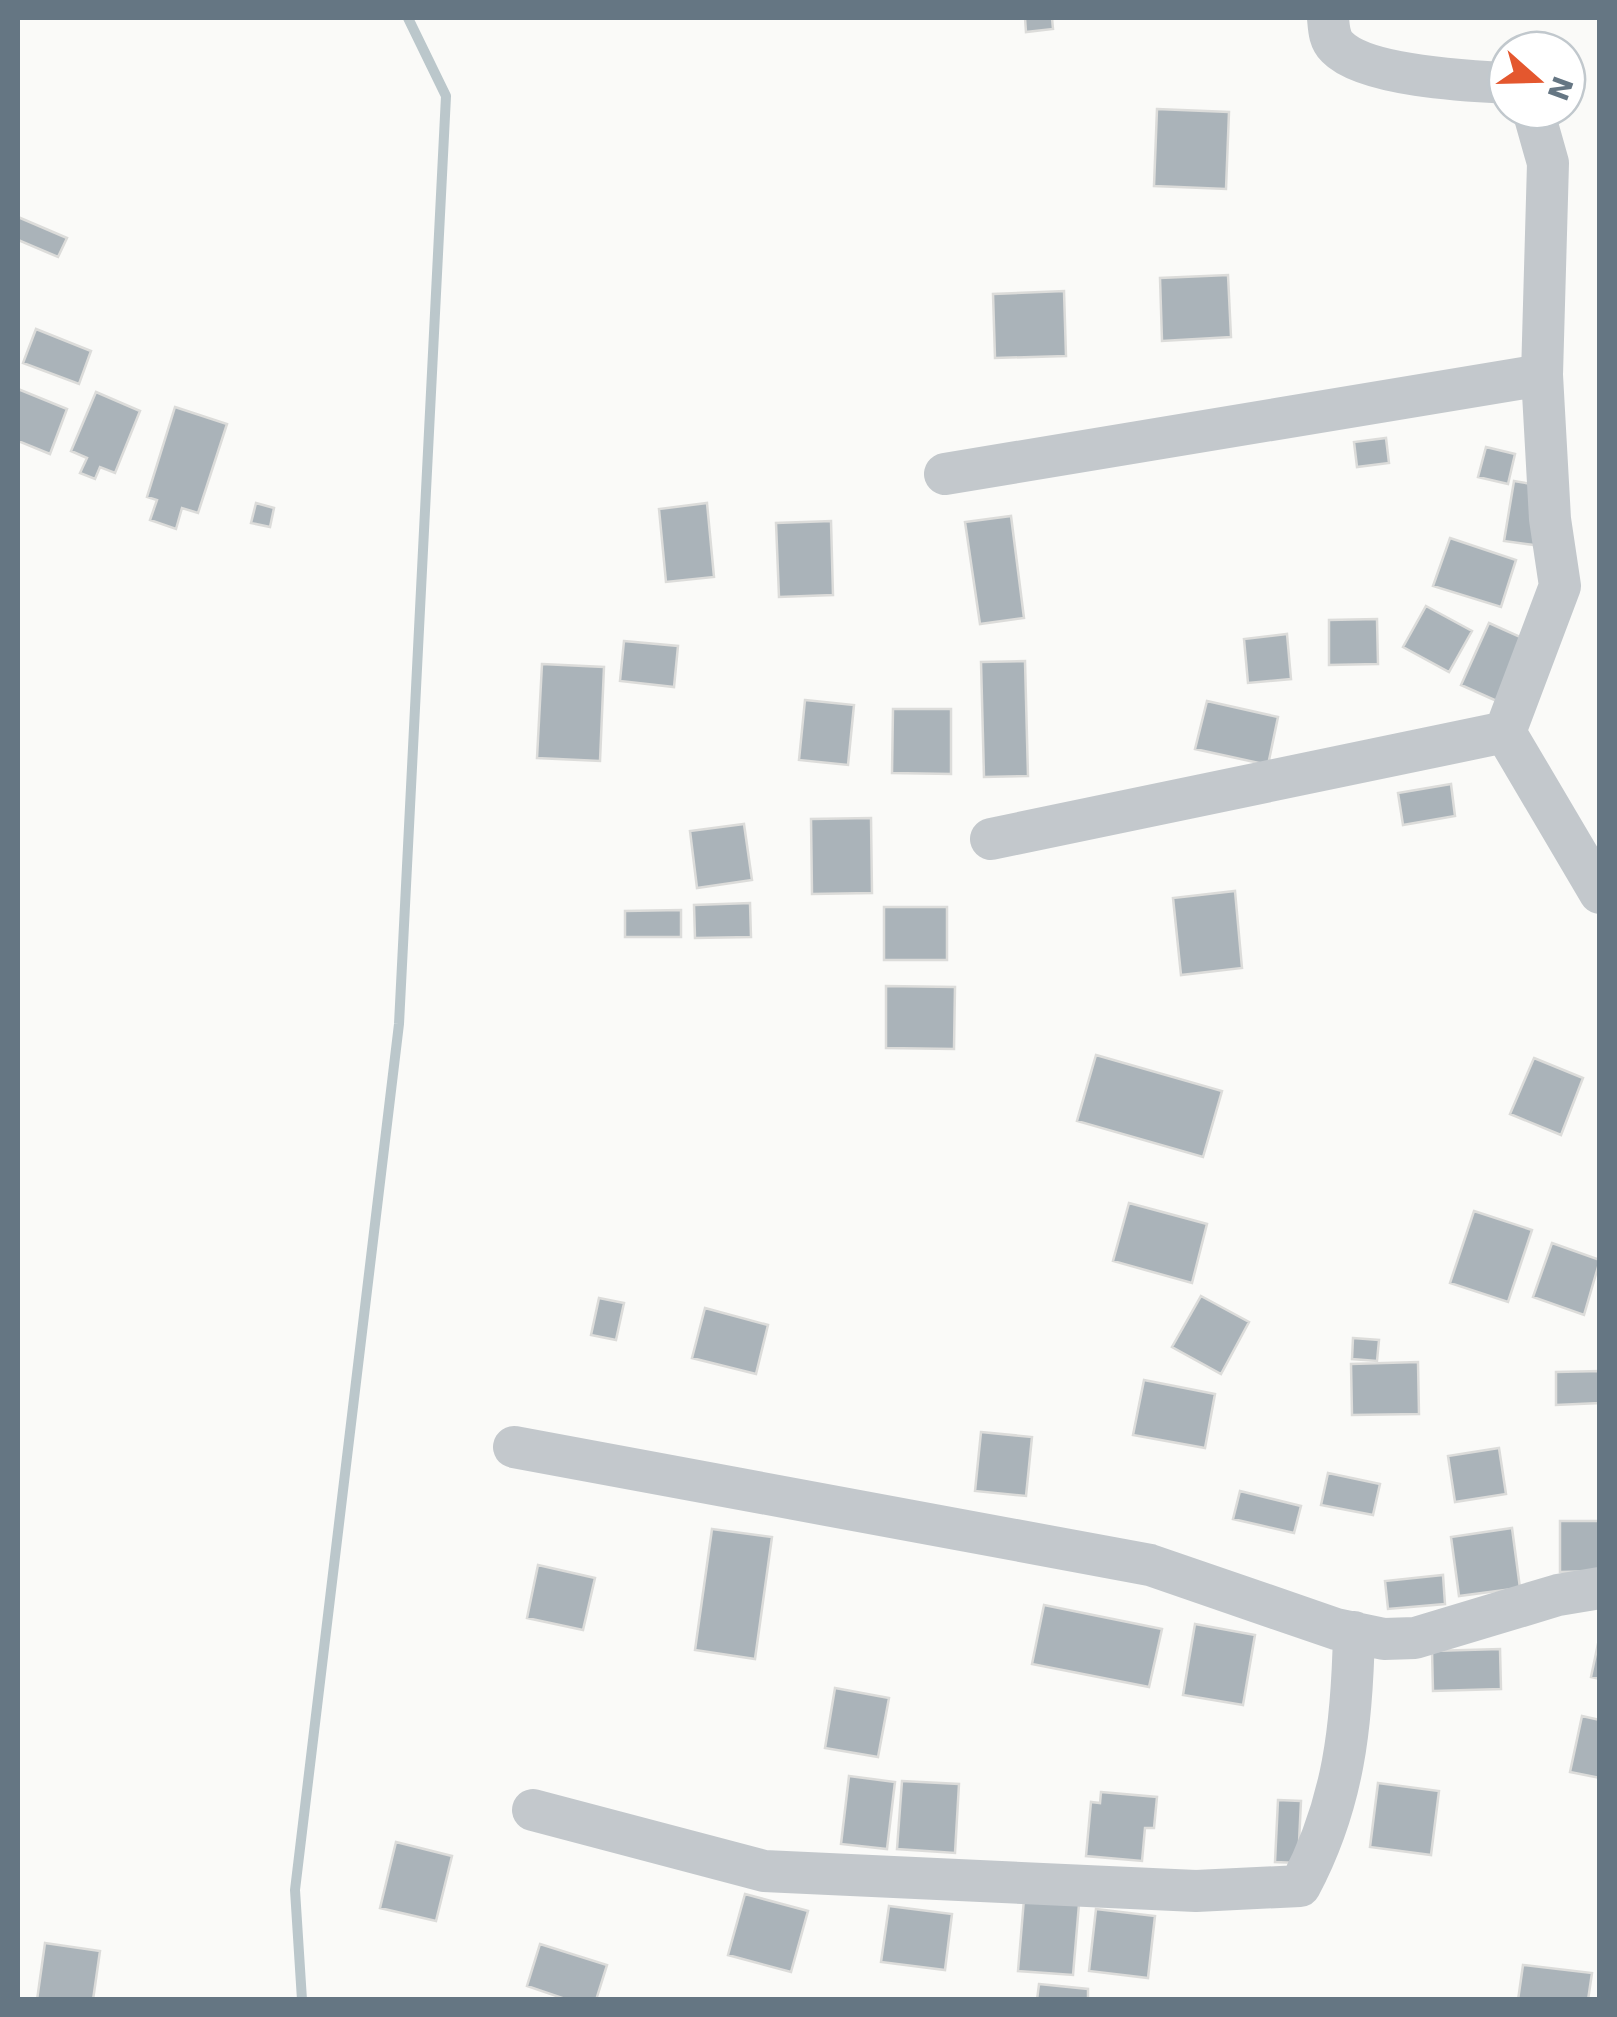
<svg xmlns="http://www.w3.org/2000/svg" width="1617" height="2017" viewBox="0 0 1617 2017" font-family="'DejaVu Sans',sans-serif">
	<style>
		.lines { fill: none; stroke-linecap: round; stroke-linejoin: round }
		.stream { stroke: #bbc7cb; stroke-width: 10 }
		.building { fill: #aab3b9; stroke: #dcdcda; stroke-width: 2.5 }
		.street { stroke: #c3c8cc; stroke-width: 42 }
	</style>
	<rect width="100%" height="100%" fill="#fafaf8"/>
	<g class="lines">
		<path class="stream" d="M302,2000L295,1890L399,1024L446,96L408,18"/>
	</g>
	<path class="building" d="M1025,18H1052L1053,29L1026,32Z
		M1157,109L1229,112L1226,189L1154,186Z
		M18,217L67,238L58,257L18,240Z
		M1228,275L1231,337L1162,341L1160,278Z
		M1064,291L1066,356L995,358L993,294Z
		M36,329L91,351L79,384L23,363Z
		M18,389L67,409L50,454L18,441Z
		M96,392L140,411L115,473L100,467L95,479L80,473L87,458L71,451Z
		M175,407L227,424L198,513L182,508L176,529L150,520L157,500L147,497Z
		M1386,438L1389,463L1357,467L1354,442Z
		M1486,447L1515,454L1508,484L1478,477Z
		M1514,481L1543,486L1534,545L1504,541Z
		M256,503L274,508L270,527L251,523Z
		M707,503L714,577L666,582L659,509Z
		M1011,516L1024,618L980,624L965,522Z
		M831,521L833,595L779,597L776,523Z
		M1450,538L1516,560L1501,607L1433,586Z
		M1426,606L1472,631L1449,672L1403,647Z
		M1377,619L1378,664L1329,665V620Z
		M1489,623L1527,640L1499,702L1461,685Z
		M1287,634L1291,679L1248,683L1244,639Z
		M624,641L678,646L674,687L620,681Z
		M1025,661L1028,776L984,777L981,662Z
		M542,664L604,667L600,761L537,758Z
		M805,700L854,705L848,765L799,760Z
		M1207,701L1278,717L1268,765L1195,749Z
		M893,709H951V774L892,773Z
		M1451,784L1455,816L1403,825L1398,793Z
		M871,818L872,893L812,894L811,819Z
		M744,824L752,880L697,888L690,831Z
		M1235,891L1242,968L1181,975L1173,898Z
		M750,903L751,937L695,938L694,905Z
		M884,907H947V960H884Z
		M681,910V937H625V911Z
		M886,986L955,987L954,1049L886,1048Z
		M1096,1055L1222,1091L1203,1157L1077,1121Z
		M1534,1058L1583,1078L1561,1135L1510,1114Z
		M1129,1203L1207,1224L1192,1283L1113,1261Z
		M1474,1211L1532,1230L1508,1302L1450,1283Z
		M1552,1243L1600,1260L1584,1315L1533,1297Z
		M1201,1296L1249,1322L1221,1374L1172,1347Z
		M599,1298L624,1303L616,1340L591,1335Z
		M705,1308L768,1325L756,1374L692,1358Z
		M1353,1338L1379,1340L1377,1361L1352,1359Z
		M1418,1362L1419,1414L1352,1415L1351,1364Z
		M1600,1371V1403L1556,1405V1372Z
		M1144,1380L1215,1394L1205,1448L1133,1435Z
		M981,1432L1032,1437L1026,1496L975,1491Z
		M1499,1448L1506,1494L1455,1502L1448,1456Z
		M1328,1473L1380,1484L1373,1515L1321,1505Z
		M1240,1491L1301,1506L1294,1533L1233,1519Z
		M1560,1521H1600V1571L1560,1572Z
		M1512,1528L1520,1588L1459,1596L1451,1537Z
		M712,1529L772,1537L755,1659L695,1650Z
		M538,1565L595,1578L583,1630L527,1618Z
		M1443,1575L1445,1604L1388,1609L1385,1581Z
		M1044,1605L1162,1629L1149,1687L1032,1664Z
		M1195,1624L1255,1635L1243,1705L1183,1695Z
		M1599,1639H1600V1679L1591,1677Z
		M1500,1649L1501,1689L1433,1691L1432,1651Z
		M835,1688L889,1698L878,1757L825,1748Z
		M1582,1716L1600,1720V1778L1570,1772Z
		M849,1776L895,1782L887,1849L841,1844Z
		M902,1781L959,1784L955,1853L897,1849Z
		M1378,1783L1439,1791L1431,1855L1370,1847Z
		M1101,1792L1157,1797L1154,1828H1145L1142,1861L1086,1856L1091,1802L1100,1803Z
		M1278,1800L1301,1801L1298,1863L1275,1862Z
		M396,1842L452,1856L436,1921L380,1908Z
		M745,1894L808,1911L791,1972L728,1955Z
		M1024,1899L1079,1904L1073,1975L1018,1971Z
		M889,1906L952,1914L945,1970L881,1962Z
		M1096,1909L1155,1916L1148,1978L1089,1971Z
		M45,1943L100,1951L93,2000H37Z
		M540,1944L607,1965L596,2000H568L527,1986Z
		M1523,1965L1592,1973L1588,2000H1518Z
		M1039,1984L1088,1989V2000H1037Z"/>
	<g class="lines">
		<path class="street" d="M1328,18C1329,29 1329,39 1337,47C1365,76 1467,81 1507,83
			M1533,110L1548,163L1542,375L1550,519L1560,586L1505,732L1600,893
			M945,474L1542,375
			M991,839L1505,732
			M514,1447L1150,1565L1336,1629L1384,1639L1415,1638L1558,1595L1600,1588
			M533,1810L764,1871L1196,1891L1300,1886C1344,1803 1352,1725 1354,1632"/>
	</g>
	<rect width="1617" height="2017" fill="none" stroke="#657683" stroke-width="40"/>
	<g transform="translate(1537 80) rotate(110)"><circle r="48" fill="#ffffff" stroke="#c1c8cd" stroke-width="2.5"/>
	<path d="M0-8L18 38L0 25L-18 38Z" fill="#e4572e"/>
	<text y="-15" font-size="28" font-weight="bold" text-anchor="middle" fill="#657683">N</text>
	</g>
</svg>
